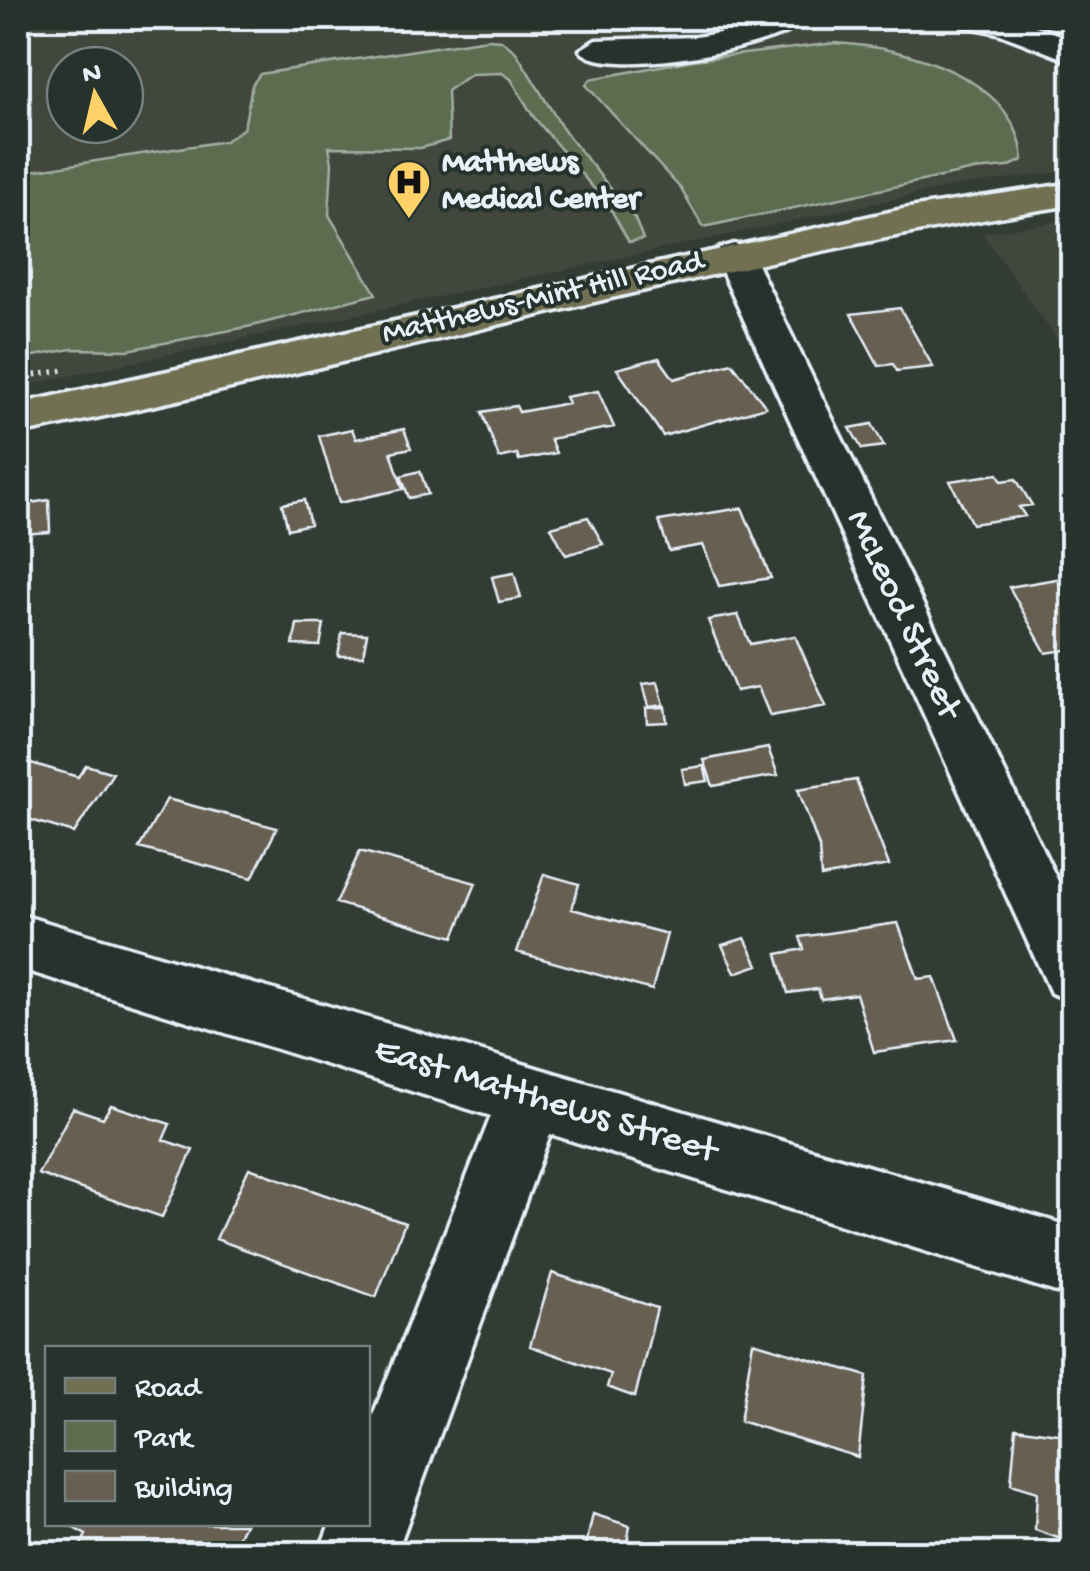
<svg xmlns="http://www.w3.org/2000/svg" width="1090" height="1571" viewBox="0 0 1090 1571" font-family="'Gochi Hand',sans-serif">
	<style>
		.built { fill: #43463d; fill-rule: evenodd }
		.green { fill: #5c6c4f; stroke: #a2aea4; stroke-width: 2.5 }
		.building { fill: #685f52; stroke: #e8f1f8; stroke-width: 2.5 }
		.lines { fill: none; stroke-linecap: round; stroke-linejoin: round }
		.minor-casing { stroke: #e8f1f8; stroke-width: 7 }
		.major-casing { stroke: #e8f1f8; stroke-width: 7 }
		.path { stroke: #e8f1f8; stroke-width: 5; stroke-dasharray: 2.5 6; stroke-linecap: butt }
		.minor { fill: #26332d; fill-rule: evenodd }
		.major { fill: #716f52; fill-rule: evenodd }
		.labels { text-anchor: middle; dominant-baseline: central; stroke-width: 8; stroke-linejoin: round; paint-order: stroke }
		.far-poi-label { font-size: 32px; font-weight: bold; fill: #e8f1f8; stroke: #26332d; text-anchor: start }
		.far-street-label { font-size: 32px; fill: #e8f1f8; stroke: #26332d }
		.street-label { font-size: 38px; fill: #e8f1f8; stroke: #26332d }
	</style>
	<rect width="100%" height="100%" fill="#333c34"/>
	<filter id="ink" filterUnits="userSpaceOnUse"><feTurbulence type="fractalNoise" baseFrequency=".01" numOctaves="2"/><feDisplacementMap in="SourceGraphic" scale="20" xChannelSelector="R" yChannelSelector="G"/><feConvolveMatrix kernelMatrix="1 2 1 2 8 2 1 2 1" color-interpolation-filters="sRGB"/></filter>
	<g filter="url(#ink)">
		<path class="built" d="M18,18H1072V170L951,187L18,387ZM65,65H125V125H65Z
			M1072,219V361L982,233Z"/>
		<path class="green" d="M487,39L501,40L516,52L563,129L635,219L643,239L629,242L610,208L533,116L511,79L502,73L471,74L447,91L449,140L421,148L329,147L332,163L329,215L376,294L252,326L128,350L72,349L18,359V173L225,141L244,128L252,85L260,74Z
			M836,43C906,47 1017,77 1023,160L1008,167L974,170L703,227L681,189L586,85L591,79L693,60Z"/>
		<path class="building" d="M900,308L933,367L897,371L893,364L879,366L851,314Z
			M659,358L674,379L732,363L766,407L663,436L617,369Z
			M598,391L614,427L550,439L556,453L519,460L517,454L499,458L482,412L516,406L519,412L568,403L565,397Z
			M872,424L884,446L862,449L850,428Z
			M352,429L356,439L404,429L411,448L391,452L403,489L339,503L319,436Z
			M420,471L428,494L409,498L401,476Z
			M998,474L1002,481L1016,479L1032,505L1019,507L1025,516L972,524L950,481Z
			M49,500L50,532L18,534V505Z
			M304,500L310,524L288,529L282,504Z
			M742,508L771,578L719,586L703,545L669,551L659,521Z
			M588,517L603,544L566,555L551,527Z
			M514,573L521,598L499,602L492,577Z
			M1057,579L1072,606V649L1046,653L1009,587Z
			M738,615L750,644L795,636L826,706L770,716L758,687L736,691L708,620Z
			M297,624H324L320,646L293,645Z
			M342,633L367,634L363,656H338Z
			M658,682L664,705L649,707L643,684Z
			M665,707L667,722L647,723L646,708Z
			M768,748L778,775L713,786L704,760Z
			M21,760L78,777L86,765L113,773L74,833L18,816Z
			M704,766L708,781L685,784L682,769Z
			M856,780L889,865L821,877L819,847L798,789Z
			M167,799L277,828L252,878L139,848Z
			M360,851L476,883L454,937L336,903Z
			M544,874L579,884L572,909L667,934L652,990L517,952Z
			M898,923L918,979L934,977L957,1040L874,1052L856,994L821,999L818,989L788,993L777,954L804,949L800,937Z
			M745,938L758,965L735,973L722,945Z
			M111,1105L170,1124L163,1140L193,1150L162,1217L38,1174L73,1108L103,1118Z
			M249,1168L405,1223L376,1297L216,1239Z
			M552,1273L657,1308L635,1397L607,1387L611,1374L530,1346Z
			M753,1342L867,1376L858,1457L740,1421Z
			M1016,1428L1072,1436V1543L1035,1530L1037,1492L1011,1484Z
			M593,1514L630,1526L625,1554H584Z
			M67,1524H245L230,1554H204L186,1543L181,1554H76L86,1535Z"/>
		<g class="lines">
			<g class="minor-casing">
				<path id="minor" d="M768,18H807C785,49 600,80 580,50L596,40L696,37L737,30Z
					M957,18H1015L1072,40V62L998,33L962,25Z
					M734,244L748,248L753,256L1072,910V1001L1051,993L715,256L720,248Z
					M18,914L1072,1227V1297L550,1134L396,1554H318L330,1524H368V1428L491,1116L18,968Z"/>
			</g>
			<g class="major-casing">
				<path id="major" d="M1072,183V205C716,260 371,364 18,434V404L903,209Z"/>
			</g>
			<path class="path" d="M18,378L64,370"/>
			<use href="#minor" class="minor"/>
			<use href="#major" class="major"/>
		</g>
	</g>
	<defs>
		<g id="hospital-pin" transform="scale(2.25)"><path d="M0 17L-7.5 6A9.5 9.5 0 1 1 7.5 6Z" fill="#ffd166" stroke="#26332d"/><path d="M-5-5h3v3.5h4V-5h3V5h-3V1.5h-4V5h-3Z" fill="#111"/></g>
	</defs>
	<g fill-rule="evenodd">
		<use href="#hospital-pin" x="409" y="182"/>
	</g>
	<g class="labels">
		<g class="far-poi-label">
			<text x="442" y="164">Matthews<tspan x="442" dy="37">Medical Center</tspan></text>
		</g>
		<g class="far-street-label">
			<text transform="translate(543 299) rotate(-13)">Matthews-Mint Hill Road</text>
		</g>
		<g class="street-label">
			<text transform="translate(902 615) rotate(65)">McLeod Street</text>
			<text transform="translate(545 1102) rotate(17)">East Matthews Street</text>
		</g>
	</g>
	<rect width="1090" height="1571" fill="none" stroke="#26332d" stroke-width="60"/>
	<rect x="30" y="30" width="1030" height="1511" fill="none" stroke="#e8f1f8" stroke-width="4" filter="url(#ink)"/>
	<rect x="45" y="1346" width="325" height="180" fill="#26332d" stroke="#747f7e" stroke-width="2.5"/>
	<rect x="65" y="1378" width="50" height="15" fill="#716f52" stroke="#747f7e" stroke-width="2.5"/>
	<text x="135" y="1396" font-size="30" fill="#e8f1f8">Road</text>
	<rect x="65" y="1421" width="50" height="30" fill="#5c6c4f" stroke="#747f7e" stroke-width="2.5"/>
	<text x="135" y="1446" font-size="30" fill="#e8f1f8">Park</text>
	<rect x="65" y="1471" width="50" height="30" fill="#685f52" stroke="#747f7e" stroke-width="2.5"/>
	<text x="135" y="1496" font-size="30" fill="#e8f1f8">Building</text>
	<g transform="translate(95 95) rotate(352)"><circle r="48" fill="#26332d" stroke="#747f7e" stroke-width="2.5"/>
	<path d="M0-8L18 38L0 25L-18 38Z" fill="#ffd166"/>
	<text y="-15" font-size="28" font-weight="bold" text-anchor="middle" fill="#e8f1f8">N</text>
	</g>
</svg>
